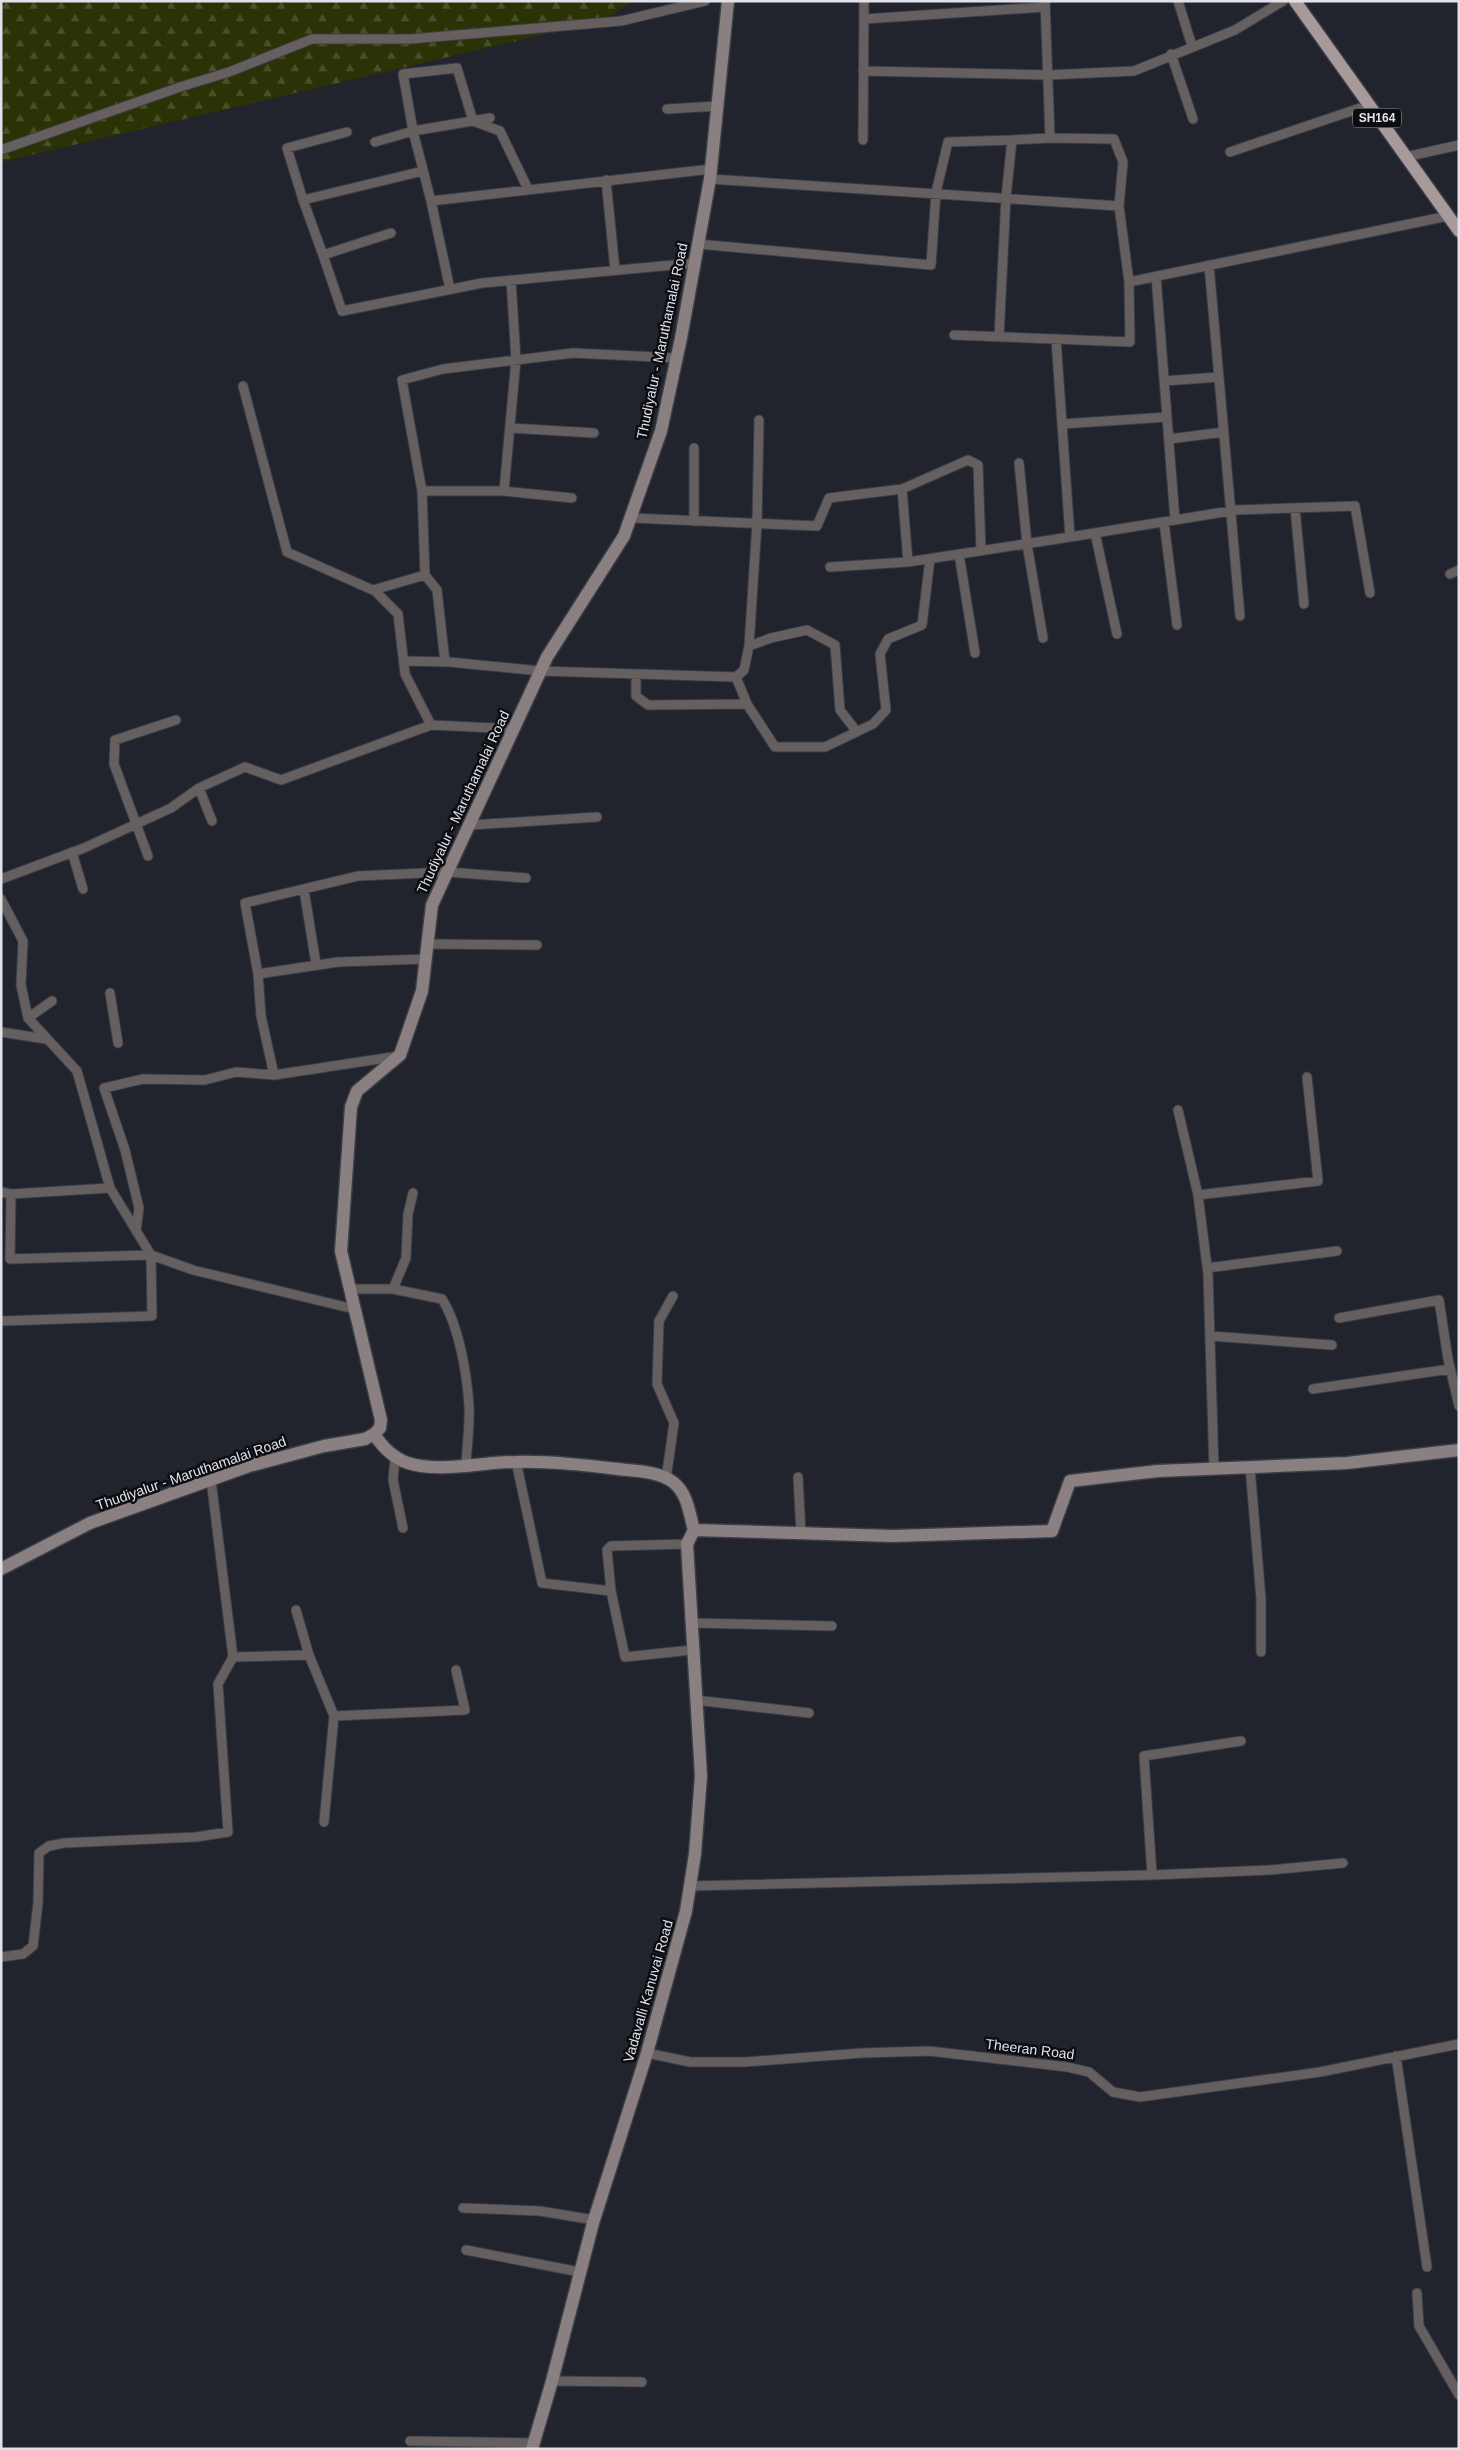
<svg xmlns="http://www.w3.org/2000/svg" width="1460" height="2450" viewBox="0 0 1460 2450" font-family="Helvetica,sans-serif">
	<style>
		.forest { fill: url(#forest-firs) }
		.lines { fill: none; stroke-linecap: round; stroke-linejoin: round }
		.street-casing { stroke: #3c3e47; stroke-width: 11 }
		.secondary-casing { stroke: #3c3e47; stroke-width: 15 }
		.primary-casing { stroke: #3c3e47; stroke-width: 15 }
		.street { stroke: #665f5f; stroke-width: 9 }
		.secondary { stroke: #8b8081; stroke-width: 12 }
		.primary { stroke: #a89a9b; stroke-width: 12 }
		.labels { text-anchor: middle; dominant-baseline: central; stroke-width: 5; stroke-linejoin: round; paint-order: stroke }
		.shield { fill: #0c0d11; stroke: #a1a2a8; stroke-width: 1 }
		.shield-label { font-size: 12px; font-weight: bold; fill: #e1e2e9 }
		.street-label { font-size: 14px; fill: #e1e2e9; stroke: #0c0d11 }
	</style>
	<defs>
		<pattern id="forest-firs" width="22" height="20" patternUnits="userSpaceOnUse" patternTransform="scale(1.25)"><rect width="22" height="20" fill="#2b3205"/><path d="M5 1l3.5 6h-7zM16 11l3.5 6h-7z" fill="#494f29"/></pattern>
	</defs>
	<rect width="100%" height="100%" fill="#21232d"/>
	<path class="forest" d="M1,1H634L602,21L1,162Z"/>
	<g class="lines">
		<g class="street-casing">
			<path id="street" d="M1178,1L1192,46
				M864,19L1045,7
				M1171,54L1193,119
				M863,71L1048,75L1134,71L1235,30L1283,1
				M667,109L718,106
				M490,118L413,131L431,201L711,169
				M347,132L287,148L303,200L423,171
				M1050,138L1114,139L1123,162L1119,206
				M863,140L864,1
				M375,142L413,131L403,74L457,68L473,121L500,131L528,189
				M1,150L180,87L229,72L312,39H410L621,21L705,1
				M1230,152L1369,105
				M1405,157L1459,145
				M710,179L1119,206L1129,282L1448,216
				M606,180L615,270
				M303,200L323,255
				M431,201L450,289
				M391,233L323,255L342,311L482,283L694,263
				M698,244L931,265L936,192L948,142L1012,140
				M1209,265L1240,616
				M1156,276L1175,520
				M511,280L516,360L504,491H422L402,380L443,369L573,353L677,358
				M954,335L1130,342L1129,282
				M999,337L1006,197L1012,140L1050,138L1045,1
				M1056,339L1070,537L1236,510L1355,506L1370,593
				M1164,381L1219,377
				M243,386L287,552L375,591L398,614L405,674L431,725
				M1062,424L1167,417
				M510,428L594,433
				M1169,439L1224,432
				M694,448V521
				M1019,463L1027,544L1043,638
				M902,489L908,562
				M422,491L425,575L437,590L445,662
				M504,491L572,498
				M1295,508L1304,604
				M632,518L817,526L829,498L902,489L968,460L978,465L981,551
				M1164,522L1177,625
				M1095,533L1117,634
				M959,554L975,653
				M830,567L908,562L1070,537
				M1450,574L1459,570
				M373,590L425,575
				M749,646L771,638L807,630L835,645L840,710L857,732
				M405,661L449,662L541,671L736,677L744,670L749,646L757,523L759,420
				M636,674V696L648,705L747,704
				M736,677L747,704L775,747H825L873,724L886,710L880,654L888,639L922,625L930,559
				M199,788L212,821
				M471,825L597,817
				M72,852L83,889
				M148,856L114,764L115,740L176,720
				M1,879L84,848L171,808L199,788L245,767L281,780L431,725L514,729
				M304,890L316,964
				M1,899L23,941L21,985L28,1018L77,1071L110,1188L151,1255L193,1270L354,1309
				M427,944L537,945
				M258,974L338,962L426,959
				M110,993L118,1043
				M28,1018L52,1001
				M1,1032L46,1039
				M274,1075L261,1016L258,974L245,903L358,876L447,872L526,878
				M1178,1110L1198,1195L1208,1274L1214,1469
				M1,1192L11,1194L110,1188
				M1198,1195L1318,1181L1307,1077
				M136,1231L139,1208L125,1150L104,1088L143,1079L205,1080L236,1072L274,1075L399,1056
				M1207,1268L1337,1251
				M350,1289H393L442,1299C459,1326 467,1374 469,1406C470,1425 467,1445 466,1464
				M393,1289L406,1258L408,1214L413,1193
				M1339,1318L1439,1300L1448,1359L1459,1406
				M1,1321L152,1316L151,1255L10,1259L11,1194
				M1210,1336L1332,1345
				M1313,1389L1450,1369
				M395,1458L393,1480L403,1528
				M516,1461L542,1583L611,1591
				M1250,1467L1261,1599V1652
				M798,1477L801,1533
				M666,1479L674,1423L657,1384L659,1321L673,1296
				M687,1544L611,1546L607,1550L611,1591L625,1657L692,1650
				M296,1610L309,1655L334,1716L324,1822
				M691,1623L832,1626
				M233,1657L309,1655
				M695,1700L809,1713
				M334,1716L465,1710L456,1670
				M1152,1875L1144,1756L1241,1741
				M690,1886L1152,1875L1269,1870L1343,1863
				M1,1957L23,1954L33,1946L38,1903L39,1853L49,1846L64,1843L196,1837L228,1832L218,1684L233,1657L211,1480
				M647,2053L690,2062H745L862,2053L929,2051L1067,2067L1089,2072L1113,2092L1140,2097L1320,2072L1459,2044
				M1396,2056L1427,2267
				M463,2208L540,2211L594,2220
				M466,2250L580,2272
				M1417,2293L1419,2326L1459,2395
				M552,2381L642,2382
				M410,2441L534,2443"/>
		</g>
		<g class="secondary-casing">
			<path id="secondary" d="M374,1434C383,1448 393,1458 408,1463C439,1473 483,1462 515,1462C549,1461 584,1465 618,1469C636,1471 658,1471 673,1482C688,1494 689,1513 694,1530
				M694,1530L893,1536L1052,1531L1070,1481L1158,1471L1347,1463L1459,1450
				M1,1569L90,1523L249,1466L324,1446L365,1439L374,1434L380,1428L381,1420L341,1251L351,1107L357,1091L400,1055L422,991L432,905L547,657L624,536L661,431L681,338L710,179L728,1
				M532,2449L552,2381L593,2223L647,2053L686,1911L695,1854L701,1776L687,1544L694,1530"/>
		</g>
		<g class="primary-casing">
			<path id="primary" d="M1295,1L1459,231"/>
		</g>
		<use href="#street" class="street"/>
		<use href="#secondary" class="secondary"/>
		<use href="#primary" class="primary"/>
	</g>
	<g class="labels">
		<rect class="shield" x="1353" y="108.5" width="48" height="19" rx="4"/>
		<g class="shield-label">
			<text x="1377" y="118">SH164</text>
		</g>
		<g class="street-label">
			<text transform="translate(662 341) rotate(-78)">Thudiyalur - Maruthamalai Road</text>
			<text transform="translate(463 802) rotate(-65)">Thudiyalur - Maruthamalai Road</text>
			<text transform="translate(191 1473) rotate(-19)">Thudiyalur - Maruthamalai Road</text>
			<text transform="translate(648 1991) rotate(-74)">Vadavalli Kanuvai Road</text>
			<text transform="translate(1030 2049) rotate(7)">Theeran Road</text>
		</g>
	</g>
	<rect width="1460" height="2450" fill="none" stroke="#e1e2e9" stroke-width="5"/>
</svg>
